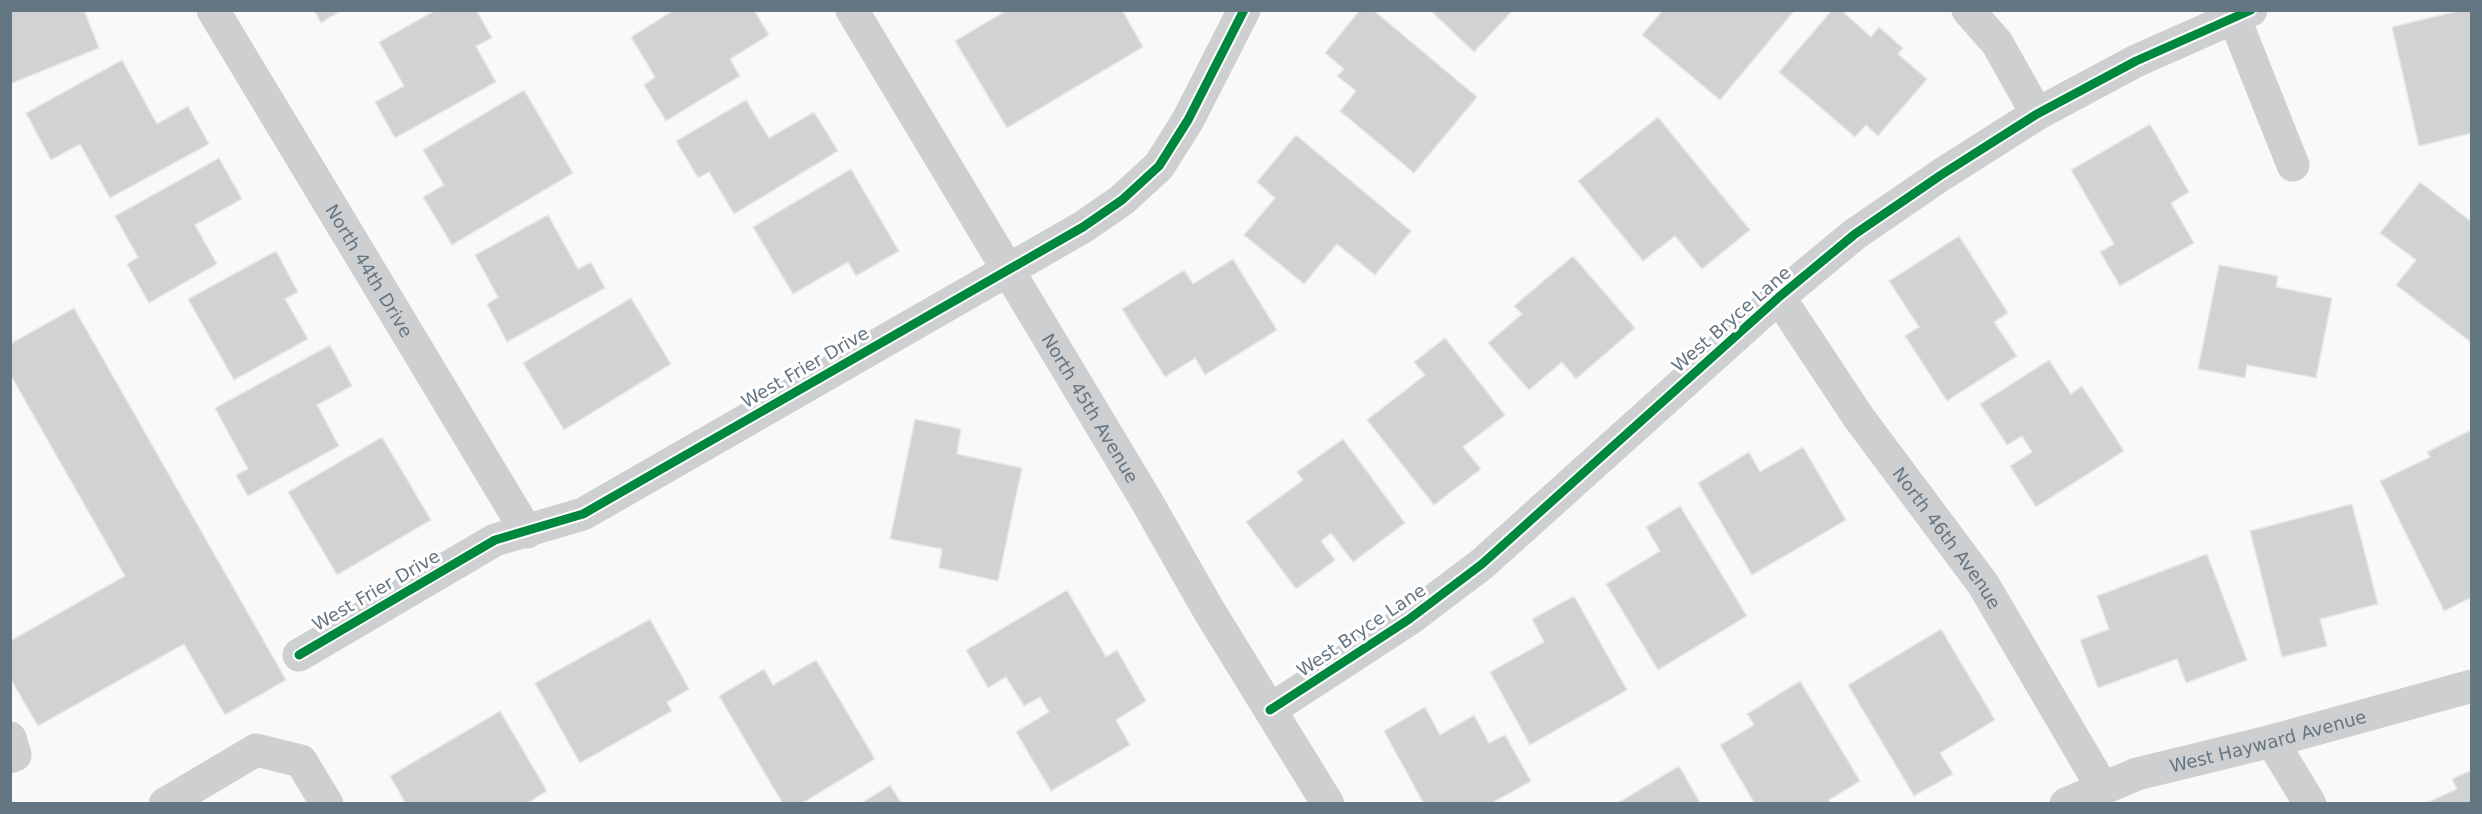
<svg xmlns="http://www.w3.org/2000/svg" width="2482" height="814" viewBox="0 0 2482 814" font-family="'DejaVu Sans',sans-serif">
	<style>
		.building { fill: #d0d2d3; stroke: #e8e8e8; stroke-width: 1.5 }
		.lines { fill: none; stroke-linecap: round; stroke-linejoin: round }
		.minor { stroke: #cecfd0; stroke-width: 33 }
		.cycleway-casing { stroke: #fff; stroke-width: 13 }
		.cycleway { stroke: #00873e; stroke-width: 9 }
		.labels { text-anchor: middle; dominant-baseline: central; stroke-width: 6; stroke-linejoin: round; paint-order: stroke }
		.street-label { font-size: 18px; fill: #657683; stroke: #fff }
	</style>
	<rect width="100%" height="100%" fill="#f9f9f9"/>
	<path class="building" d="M10,10H84L99,48L10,84Z
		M314,10H342L321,23Z
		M436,10H476L492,38L476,46L496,82L395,138L375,102L404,86L379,42Z
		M674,10H754L769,35L730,59L740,76L666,121L644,85L655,77L631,37Z
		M1007,10H1122L1143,47L1007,128L955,41Z
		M1360,10H1373L1477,97L1414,173L1340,111L1356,91L1337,76L1344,69L1325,53Z
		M1430,10H1513L1474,52Z
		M1663,10H1795L1720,100L1642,35Z
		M1832,10H1841L1871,37L1879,27L1903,48L1898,54L1927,79L1878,136L1866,125L1855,137L1779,72Z
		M2462,10H2472V133L2419,146L2392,27Z
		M122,60L157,124L188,106L209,144L110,198L80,144L51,160L26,113Z
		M524,90L573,173L452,245L423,197L444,185L423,150Z
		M746,100L769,138L814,112L838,151L734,214L709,172L698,178L676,141Z
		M1658,117L1750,230L1702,269L1675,236L1643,261L1578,181Z
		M2150,124L2189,192L2171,203L2194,243L2120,286L2100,252L2114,244L2071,170Z
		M1296,135L1411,231L1375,275L1337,244L1304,284L1244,235L1275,198L1257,182Z
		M219,158L242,199L195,225L217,264L149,303L127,264L138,257L115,216Z
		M851,169L899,251L856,276L848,262L793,294L753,227Z
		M2420,182L2472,222V343L2396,285L2416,260L2380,233Z
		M548,215L578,269L591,262L605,288L507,342L487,304L498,297L475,255Z
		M1959,236L2008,313L1994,322L2017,356L1947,401L1905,336L1919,327L1889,281Z
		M276,251L298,292L285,299L308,339L234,380L188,299Z
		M1573,256L1635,328L1576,379L1562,362L1529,390L1488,343L1522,314L1514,306Z
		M1233,259L1277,330L1205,375L1195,358L1165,377L1122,309L1184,270L1193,284Z
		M2219,265L2278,276L2276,287L2332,298L2316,378L2247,365L2245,378L2198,369Z
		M631,298L671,364L564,430L523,363Z
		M74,308L286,680L225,715L184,644L38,726L10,678V641L125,576L10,374V344Z
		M1445,338L1505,415L1463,447L1481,469L1434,505L1367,420L1425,375L1414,362Z
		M330,345L352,386L317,405L339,446L248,496L236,475L248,469L215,408Z
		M2049,360L2071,394L2082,386L2124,451L2036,507L2010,466L2032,452L2022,436L2007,445L1980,404Z
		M915,419L961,429L957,454L1022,468L998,581L939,568L942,549L890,539Z
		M2471,430L2472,597L2444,611L2380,481L2430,457L2427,452Z
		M382,437L431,520L337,575L288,492Z
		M1343,439L1405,523L1353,562L1331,533L1321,541L1335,560L1296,589L1246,522L1303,480L1297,472Z
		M1803,447L1846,520L1752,575L1698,483L1749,452L1760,472Z
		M2352,504L2378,604L2320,619L2327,646L2282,657L2250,531Z
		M1680,506L1747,616L1658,670L1606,584L1660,551L1646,527Z
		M2207,554L2247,660L2186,683L2177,659L2098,688L2080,640L2109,629L2097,596Z
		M1067,590L1106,657L1117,650L1146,701L1116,720L1130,745L1051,791L1016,732L1049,712L1040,697L1024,706L1006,677L988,688L966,650Z
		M1574,596L1627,690L1530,745L1490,672L1544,642L1532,619Z
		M650,619L689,689L667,702L672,711L580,763L535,683Z
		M1941,629L1995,720L1940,753L1953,774L1914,796L1848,685Z
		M816,660L875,759L801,804H783L719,696L764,669L773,685Z
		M1800,681L1860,781L1829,800L1831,804H1755L1720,745L1754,725L1747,714Z
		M1425,707L1440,735L1474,715L1489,743L1505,735L1531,781L1490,804H1424L1384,731Z
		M500,711L547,791L526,804H406L390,776Z
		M1679,766L1701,804H1616Z
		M2472,770V804H2424L2457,789L2452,779Z
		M890,785L902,804H860Z"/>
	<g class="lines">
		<g class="minor">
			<path id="s1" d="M213,10L527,532"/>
			<path id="s2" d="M852,10L1146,500L1208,609L1328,804"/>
			<path d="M1968,10L1997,43L2037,114"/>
			<path d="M2234,17L2293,165"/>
			<path id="s3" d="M1779,297L1859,418L1983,584L2102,787"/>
			<path d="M299,655L495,540L583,514L1083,227L1122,200L1159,166L1188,120L1244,10"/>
			<path d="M1270,710L1408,620L1482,564L1779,297L1855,234L1941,175L2037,114L2136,61L2251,10"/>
			<path d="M10,738L15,755L10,757"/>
			<path d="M2272,741L2310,804"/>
			<path d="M165,804L256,750L301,761L327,804"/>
			<path id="s4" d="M2066,804L2137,774L2272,741L2472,686"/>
		</g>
		<g class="cycleway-casing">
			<path id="cycleway" d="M299,655L495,540L583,514L1083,227L1122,200L1159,166L1188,120L1244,10
				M1270,710L1408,620L1482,564L1779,297L1855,234L1941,175L2037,114L2136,61L2251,10"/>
		</g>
		<use href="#cycleway" class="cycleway"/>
	</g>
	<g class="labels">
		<g class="street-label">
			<text stroke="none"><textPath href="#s1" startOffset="304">North 44th Drive</textPath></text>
			<text transform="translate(1731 319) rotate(-41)">West Bryce Lane</text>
			<text transform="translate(805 367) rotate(-30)">West Frier Drive</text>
			<text stroke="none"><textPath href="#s2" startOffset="464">North 45th Avenue</textPath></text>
			<text stroke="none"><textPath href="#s3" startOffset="294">North 46th Avenue</textPath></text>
			<text transform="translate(376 590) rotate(-30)">West Frier Drive</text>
			<text transform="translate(1361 630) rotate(-34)">West Bryce Lane</text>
			<text stroke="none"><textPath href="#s4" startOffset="212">West Hayward Avenue</textPath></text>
		</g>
	</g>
	<rect width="2482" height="814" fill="none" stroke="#657683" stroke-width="24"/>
</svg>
